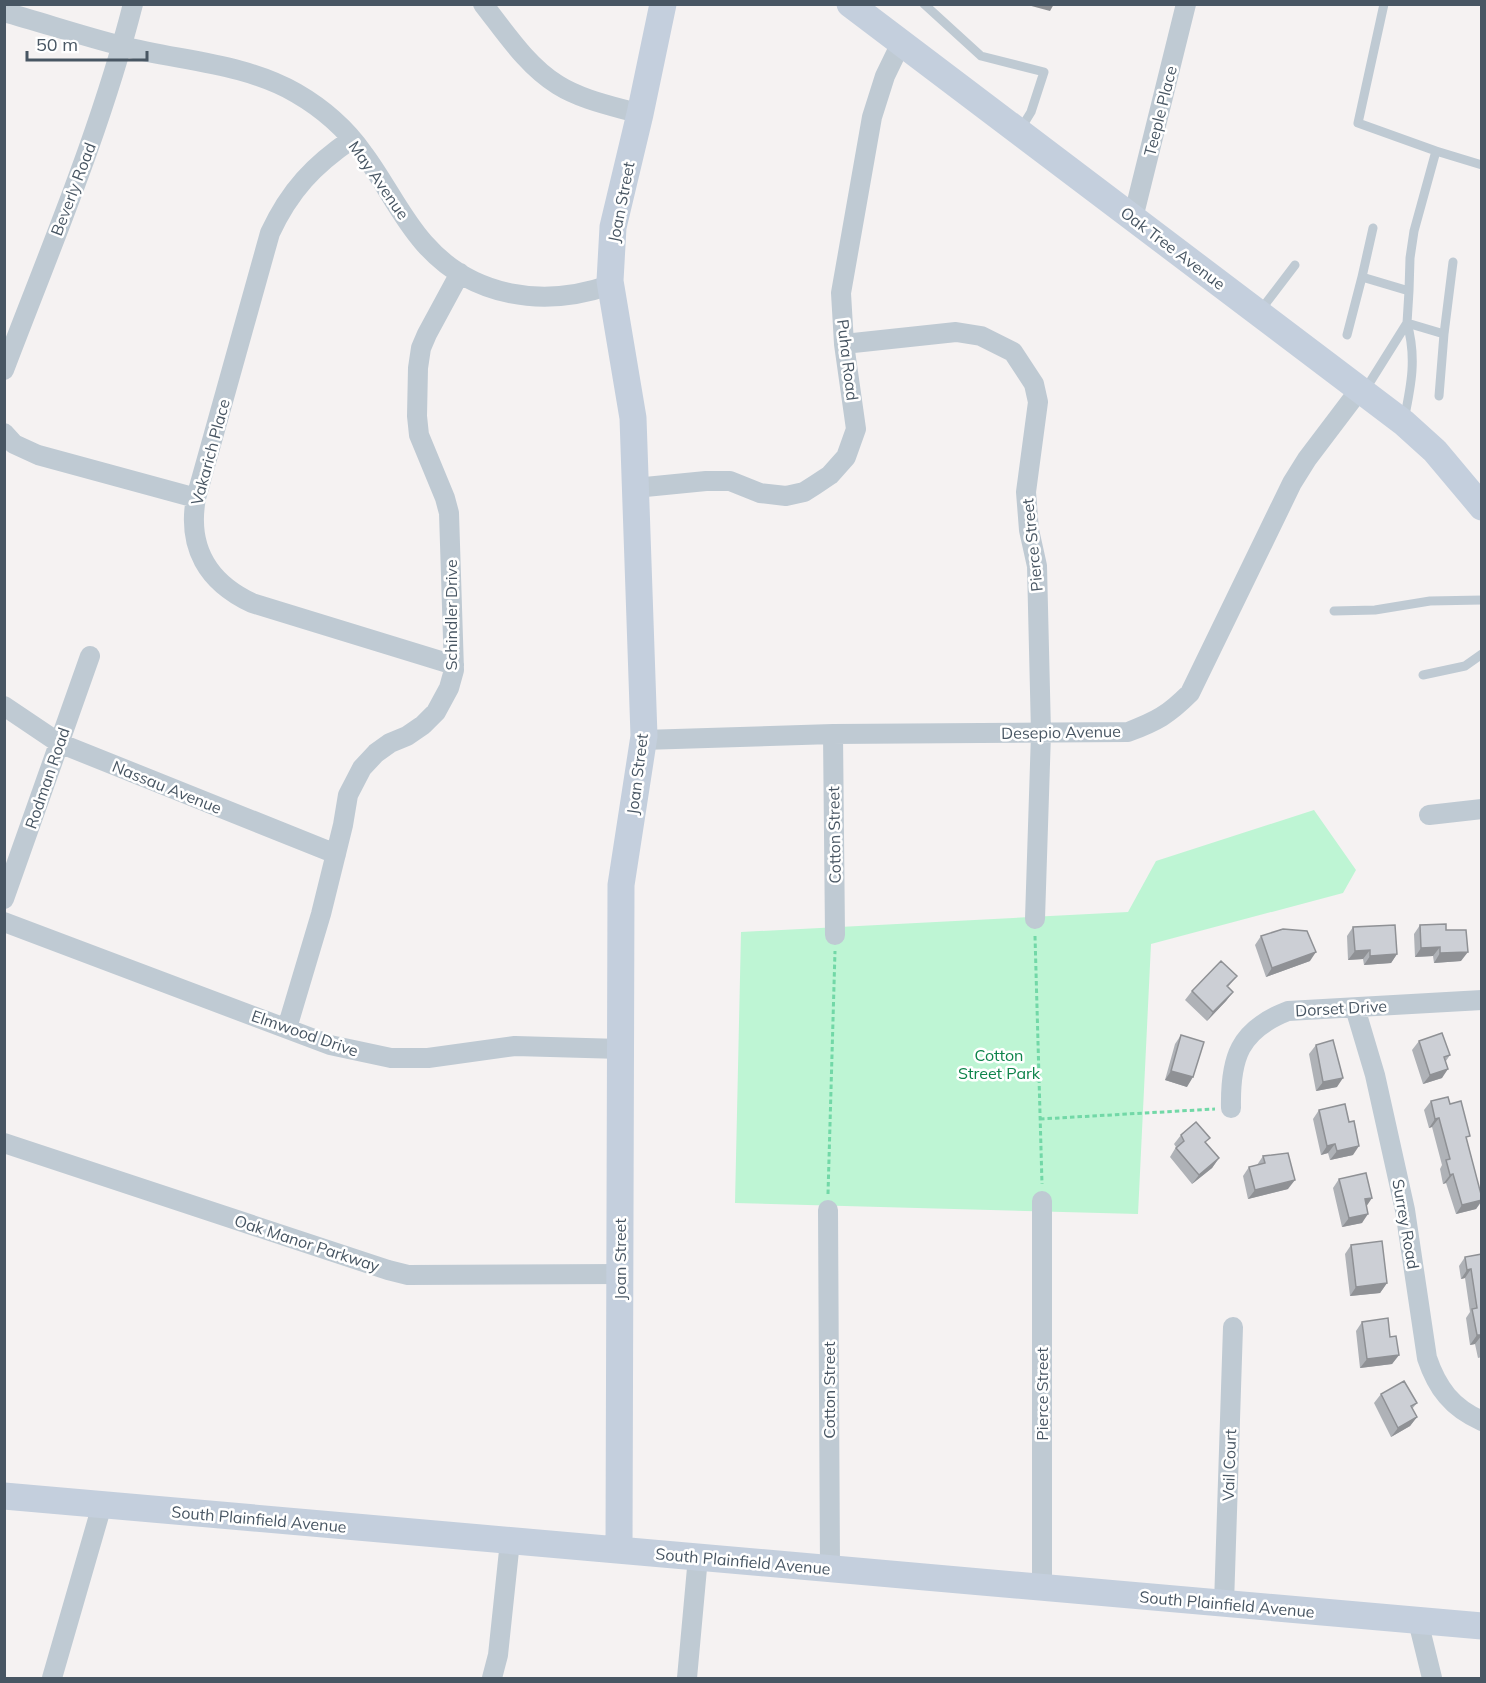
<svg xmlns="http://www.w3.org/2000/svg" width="1486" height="1683" viewBox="0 0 1486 1683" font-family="Mulish,sans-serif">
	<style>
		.green { fill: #bef5d4 }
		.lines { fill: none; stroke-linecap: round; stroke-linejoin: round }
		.path { stroke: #72d8a7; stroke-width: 3; stroke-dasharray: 4.5 3; stroke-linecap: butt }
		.lane { stroke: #bfcad3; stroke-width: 9 }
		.street { stroke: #bfcad3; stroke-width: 20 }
		.secondary { stroke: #c4cfdd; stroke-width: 27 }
		.wall { fill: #afb2b7 }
		.shaded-wall { fill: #8f9195 }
		.building { fill: #cccfd5; stroke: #8f9195; stroke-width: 1.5 }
		.labels { text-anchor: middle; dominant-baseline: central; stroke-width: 5; stroke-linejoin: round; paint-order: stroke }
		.street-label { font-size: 16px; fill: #485663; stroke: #fff }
		.park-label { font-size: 16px; fill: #0d834a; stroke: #fff }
	</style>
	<rect width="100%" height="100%" fill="#f5f2f2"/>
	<path class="green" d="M1314,810L1356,870L1343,893L1151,944L1138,1214L735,1203L741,932L1128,912L1156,861Z"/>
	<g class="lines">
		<path class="path" d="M1035,936L1042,1184
			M1040,1119L1215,1109
			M828,1194L835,951"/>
		<path class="lane" d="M924,4L981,56L1044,72L1031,112L1020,130
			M1384,4L1358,123L1436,151L1414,231L1410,258L1409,291
			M1436,151L1482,165
			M1373,228L1362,277L1409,291L1407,323L1444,334L1439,396
			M1260,311L1295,265
			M1444,334L1453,262
			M1347,335L1362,277
			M1365,390L1407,323C1417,358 1411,386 1404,420
			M1334,611L1375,610L1430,601L1482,600
			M1423,675L1465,666L1482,654"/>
		<path class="street" d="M483,4C505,32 527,66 558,85C582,100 613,106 640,114
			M4,12C44,23 82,36 122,46C180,61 244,63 296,93C322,108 346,129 363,153C385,182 400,216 424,243C472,298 544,308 610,285
			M352,139C314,165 290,190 270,233L196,498C187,547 207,582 252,603L454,665
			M1133,218L1186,4
			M844,344L956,332L981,336L1013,352L1034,384L1038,402L1026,492L1029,530L1037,566L1041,733L1035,919
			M4,370C50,249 101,130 133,4
			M4,433L14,444L38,455L196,498
			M635,488L706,481H730L760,493L786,496L804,492L815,485L830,475L846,457L856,429L844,344L841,293L872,117L885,76L901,43
			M4,706L59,743L336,854
			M833,734L835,935
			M643,740L833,734L1128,732C1157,721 1168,715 1190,693L1292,483L1307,459L1360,389
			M1429,815L1482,809
			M4,899L90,656
			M4,922L330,1045L391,1058H428L515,1046L621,1049
			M1355,1008L1375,1075L1405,1210L1427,1358C1437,1388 1452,1408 1482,1421
			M287,1028L321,914L343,825L348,795L362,768L376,753L390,743L407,736L423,725L436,712L449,688L454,670L449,513L445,498L419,435L417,416L418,368L421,348L427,334L460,273
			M1231,1108C1230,1058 1239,1030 1288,1011L1482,1000
			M4,1143L388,1270L408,1275L620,1274
			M828,1210L830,1569
			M1042,1588V1201
			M1224,1604L1233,1327
			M1418,1621L1432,1678
			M52,1678L102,1505
			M492,1678L498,1655L510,1541
			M687,1678L698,1557"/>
		<path class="secondary" d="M850,4L1404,423L1435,451L1482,507
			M4,1496L1482,1626
			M619,1550L621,885L644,736L633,418L610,281L613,227L640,114L663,4"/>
	</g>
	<path class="wall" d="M1420,925L1446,930L1461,961L1434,963L1433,956L1415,957L1414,934Z
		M1353,927L1397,954L1391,963L1364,965L1363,959L1348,960L1347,936Z
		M1261,936L1310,961L1266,977L1255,945Z
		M1237,976L1228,987L1233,992L1226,1001L1207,1021L1185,1000L1192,991Z
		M1181,1035L1187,1087L1165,1080L1175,1044Z
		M1419,1041L1450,1055L1446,1061L1442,1078L1423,1084L1412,1050Z
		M1316,1045L1337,1087L1316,1091L1309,1054Z
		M1431,1101L1450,1104L1467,1141L1482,1198V1201L1476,1209L1456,1214L1446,1183L1443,1184L1440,1169L1442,1165L1432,1127L1429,1128L1424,1110Z
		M1319,1110L1353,1155L1330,1160L1328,1153L1321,1155L1313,1119Z
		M1181,1135L1206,1143L1219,1158L1212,1168L1192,1184L1170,1157L1176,1147L1174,1144Z
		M1263,1156L1288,1189L1248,1199L1243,1176L1249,1167L1257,1165Z
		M1339,1179L1366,1206L1362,1223L1342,1227L1333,1188Z
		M1351,1245L1387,1283L1380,1293L1350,1296L1345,1254Z
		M1482,1254V1357L1478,1358L1475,1344L1470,1345L1466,1318L1470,1312L1465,1278L1461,1279L1459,1266L1465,1257Z
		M1362,1322L1390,1337L1399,1355L1392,1364L1360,1368L1356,1331Z
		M1381,1394L1417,1403L1412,1409L1417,1417L1410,1426L1391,1437L1374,1403Z"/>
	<path class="shaded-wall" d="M1024,4H1054L1050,11Z
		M1440,947L1433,956L1415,957L1421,948Z
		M1370,950L1363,959L1348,960L1355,951Z
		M1316,952L1310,961L1266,977L1272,968Z
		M1468,952L1461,961L1434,963L1440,953Z
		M1397,954L1391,963L1364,965L1370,956Z
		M1233,992L1226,1001L1207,1021L1213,1012Z
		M1448,1069L1442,1078L1423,1084L1430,1075Z
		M1171,1071L1193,1077L1187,1087L1165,1080Z
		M1343,1078L1337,1087L1316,1091L1323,1082Z
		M1439,1118L1432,1127L1429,1128L1435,1119Z
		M1335,1144L1328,1153L1321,1155L1327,1146Z
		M1359,1146L1353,1155L1330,1160L1337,1151Z
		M1219,1158L1212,1168L1192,1184L1199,1175Z
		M1453,1174L1446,1183L1443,1184L1450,1175Z
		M1295,1180L1288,1189L1248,1199L1255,1190Z
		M1372,1198L1366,1207L1365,1199Z
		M1482,1200L1476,1209L1456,1214L1462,1205Z
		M1368,1214L1362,1223L1342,1227L1349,1218Z
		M1471,1269L1465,1278L1461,1279L1467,1270Z
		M1387,1283L1380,1293L1350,1296L1356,1287Z
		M1477,1335H1482L1475,1344L1470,1345Z
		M1399,1355L1392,1364L1360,1368L1367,1359Z
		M1417,1417L1410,1426L1391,1437L1398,1428Z"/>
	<path class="building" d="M1446,924V930H1466L1468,952L1440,953V947L1421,948L1420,925Z
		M1395,925L1397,954L1370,956V950L1355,951L1353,927Z
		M1283,929L1307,931L1316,952L1272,968L1261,936Z
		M1221,961L1237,976L1227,986L1233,992L1213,1012L1192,991Z
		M1442,1033L1450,1055L1444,1057L1448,1069L1430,1075L1419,1041Z
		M1181,1035L1204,1042L1193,1077L1171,1071Z
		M1333,1040L1343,1078L1323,1082L1316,1045Z
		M1448,1097L1450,1104L1461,1101L1470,1136L1466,1137L1482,1198V1200L1462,1205L1453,1174L1450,1175L1446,1160L1450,1159L1439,1118L1435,1119L1431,1101Z
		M1345,1104L1349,1122L1354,1121L1359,1146L1337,1151L1335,1144L1327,1146L1319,1110Z
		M1196,1122L1210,1138L1205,1142L1219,1158L1199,1175L1176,1148L1184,1141L1181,1135Z
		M1288,1153L1295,1180L1255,1190L1249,1167L1265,1163L1263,1156Z
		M1366,1173L1372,1198L1365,1199L1368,1214L1349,1218L1339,1179Z
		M1382,1241L1387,1283L1356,1287L1351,1245Z
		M1482,1254V1335H1477L1472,1309L1477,1308L1471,1269L1467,1270L1465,1257Z
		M1388,1318L1390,1337L1396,1336L1399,1355L1367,1359L1362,1322Z
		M1404,1381L1417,1403L1411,1406L1417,1417L1398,1428L1381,1394Z"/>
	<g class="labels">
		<g class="street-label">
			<text transform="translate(1160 111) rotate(-76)">Teeple Place</text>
			<text transform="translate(379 180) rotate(55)">May Avenue</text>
			<text transform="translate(73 189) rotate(-69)">Beverly Road</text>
			<text transform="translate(621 202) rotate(-79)">Joan Street</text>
			<text transform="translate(1173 248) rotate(37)">Oak Tree Avenue</text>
			<text transform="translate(848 360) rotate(83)">Puha Road</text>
			<text transform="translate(210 452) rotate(-75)">Vakarich Place</text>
			<text transform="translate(1032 545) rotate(-96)">Pierce Street</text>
			<text transform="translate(451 615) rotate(-90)">Schindler Drive</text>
			<text transform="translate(1061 732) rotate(-1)">Desepio Avenue</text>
			<text transform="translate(637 774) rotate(-83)">Joan Street</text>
			<text transform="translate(47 778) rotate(-71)">Rodman Road</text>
			<text transform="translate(167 787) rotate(22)">Nassau Avenue</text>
			<text transform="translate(834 835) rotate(-91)">Cotton Street</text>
			<text transform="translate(1341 1008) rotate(-3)">Dorset Drive</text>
			<text transform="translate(305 1033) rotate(19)">Elmwood Drive</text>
			<text transform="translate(1406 1224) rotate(80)">Surrey Road</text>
			<text transform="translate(307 1243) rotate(18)">Oak Manor Parkway</text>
			<text transform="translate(620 1259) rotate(-90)">Joan Street</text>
			<text transform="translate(829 1390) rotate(-90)">Cotton Street</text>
			<text transform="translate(1042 1394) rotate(-90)">Pierce Street</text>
			<text transform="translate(1229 1465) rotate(-88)">Vail Court</text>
			<text transform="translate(259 1519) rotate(5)">South Plainfield Avenue</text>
			<text transform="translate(743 1561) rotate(5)">South Plainfield Avenue</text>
			<text transform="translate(1227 1604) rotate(5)">South Plainfield Avenue</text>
		</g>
		<g class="park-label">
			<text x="999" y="1055">Cotton<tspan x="999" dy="18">Street Park</tspan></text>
		</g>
	</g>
	<rect width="1486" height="1683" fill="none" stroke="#485663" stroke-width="12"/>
	<path d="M27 51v9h120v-9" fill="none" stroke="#485663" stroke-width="3"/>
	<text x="36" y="51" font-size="18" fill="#485663" stroke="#ffffff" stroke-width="4.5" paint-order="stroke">50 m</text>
</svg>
